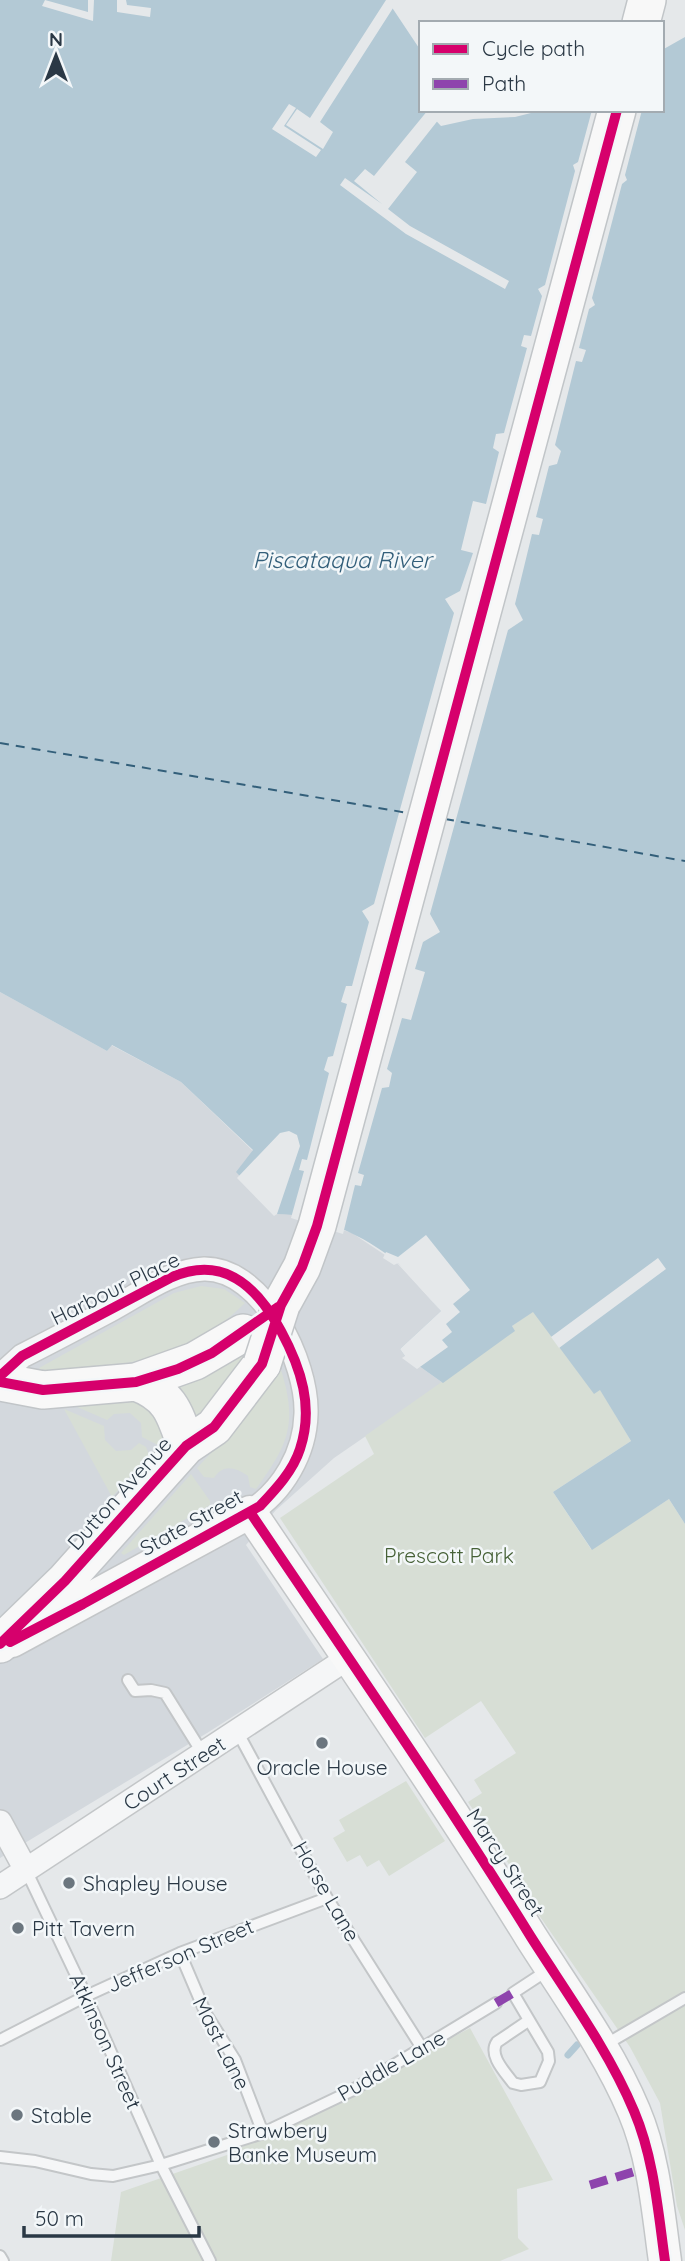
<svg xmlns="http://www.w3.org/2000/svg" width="685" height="2261" viewBox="0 0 685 2261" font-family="Quicksand,sans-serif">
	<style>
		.built { fill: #d3d8dd }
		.green { fill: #d7ded5 }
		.water { fill: #b3c9d5 }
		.pier { fill: #e5e8ea }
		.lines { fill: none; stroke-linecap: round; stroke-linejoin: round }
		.stream { stroke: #b3c9d5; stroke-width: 7 }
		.ferry { stroke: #335f7a; stroke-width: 2; stroke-dasharray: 9 7; stroke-linecap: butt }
		.lane-casing { stroke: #c3c6c8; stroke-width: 14 }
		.street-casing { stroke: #c3c6c8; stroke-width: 26 }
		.secondary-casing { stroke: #c3c6c8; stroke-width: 35 }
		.primary-casing { stroke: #c1c5c8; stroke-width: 40 }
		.lane { stroke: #f5f6f7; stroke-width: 10 }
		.street { stroke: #f5f6f7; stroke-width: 23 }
		.secondary { stroke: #f8f8f8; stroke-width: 32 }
		.primary { stroke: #f8f8f8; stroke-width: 37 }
		.primary-bridge-casing { stroke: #c1c5c8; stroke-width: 40; stroke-linecap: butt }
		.primary-bridge { stroke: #f8f8f8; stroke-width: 37 }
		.quiet { stroke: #8e44ad; stroke-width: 9; stroke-dasharray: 18 9; stroke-linecap: butt }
		.cycleway-casing { stroke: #f3f7f9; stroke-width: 15 }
		.cycleway { stroke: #d6006c; stroke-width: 10 }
		.poi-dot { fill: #6b767f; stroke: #f3f7f9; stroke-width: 2.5 }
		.labels { text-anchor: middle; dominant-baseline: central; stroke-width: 5; stroke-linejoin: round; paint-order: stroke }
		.street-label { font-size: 21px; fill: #2a3845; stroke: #f3f7f9 }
		.park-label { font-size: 21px; fill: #466137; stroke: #f3f7f9 }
		.poi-label { font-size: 21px; fill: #2a3845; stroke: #f3f7f9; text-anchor: start }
		.water-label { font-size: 23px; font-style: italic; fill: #335f7a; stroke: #f3f7f9 }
	</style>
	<rect width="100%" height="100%" fill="#e5e8ea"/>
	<path class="built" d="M0,992L107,1051L111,1045L181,1082L253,1151L296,1214L352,1233L397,1263L441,1311L405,1356L443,1383L334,1458L276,1510L246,1545L323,1659L207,1733L0,1858Z"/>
	<path class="green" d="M201,1286L224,1289L245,1303C185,1362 122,1366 43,1373L39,1368L174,1293Z
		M533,1311L594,1393L600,1389L631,1441L553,1492L591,1549L669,1499L685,1524V2230L677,2206L660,2103L630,2047L523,1892L526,1890L468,1802L482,1793L474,1780L516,1753L481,1701L425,1738L280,1518L374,1454L365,1436L514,1331L512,1326Z
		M242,1356L245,1357L203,1418L195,1419L179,1387L181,1384Z
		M281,1370C298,1424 288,1445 256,1489L250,1487L248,1476C235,1467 223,1464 214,1478L204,1477L197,1468L249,1412Z
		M135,1400C155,1412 167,1420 162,1447L142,1437L141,1423L130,1413L114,1414L107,1420L68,1403Z
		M64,1409L104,1426L105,1440L116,1451L131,1450L139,1443L146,1447L149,1455L112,1497Z
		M191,1474L210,1501V1505L124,1555L121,1553Z
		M406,1781L445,1841L389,1876L379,1860L367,1867L360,1855L347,1862L333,1838L345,1831L339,1820Z
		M470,2028L553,2180L517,2189L518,2238L529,2249L500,2261H111L121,2192L227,2155Z"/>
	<path class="water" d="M0,0H387L421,51V110H426L441,126L473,119L515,117L543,110H662V50L685,37V1524L669,1499L592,1550L553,1492L631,1441L600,1390L594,1394L533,1312L512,1326L515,1331L443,1383L405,1356L400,1349L441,1311C427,1295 413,1276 397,1262C365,1236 319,1214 277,1214L236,1172L253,1150L181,1082L112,1045L107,1051L0,992Z"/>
	<path class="pier" d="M45,0L88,12V0H94L93,21L42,6Z
		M117,0H126L127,5L151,8L150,17L117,12Z
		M386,0H392L395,5L320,122L333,132L323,149L286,125L297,109L310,118Z
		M289,104L296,108L284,126L321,150L316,157L272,129Z
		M428,110L439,119L405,162L417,172L388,209L410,226L509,281L505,289L406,234L340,185L345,178L382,204L354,181L365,169L374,176Z
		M592,110H642L625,175L627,180L622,184L592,298L595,305L589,309L579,348L586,350L582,362L576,361L555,445L561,451L557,464L549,466L536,517L543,519L539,535L532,534L515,604L523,620L508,630L430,914L440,932L423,942L415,969L425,972L411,1020L402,1018L387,1069L392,1073L389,1087L382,1088L358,1173L364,1175L361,1186L355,1185L343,1234L291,1218L304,1171L299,1170L302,1159L307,1160L329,1073L324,1070L328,1057L333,1056L347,1004L341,1002L346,986H352L369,922L362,911L374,904L454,613L445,599L460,591L473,553L461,550L473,501L486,504L499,452L493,448L496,434L504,433L527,348L521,346L524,335L531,336L542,296L538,289L545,285L575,171L573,165L578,162Z
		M289,1131L297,1135L300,1146L277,1214L274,1216L237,1178L280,1133Z
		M426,1235L470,1290L453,1304L460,1312L446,1324L452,1332L442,1340L448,1347L417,1369L402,1358L405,1356L400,1349L441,1311L398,1263L394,1265L383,1258L386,1252L398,1257Z
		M658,1258L666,1269L559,1348L551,1337Z"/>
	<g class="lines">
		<path class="stream" d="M568,2055L577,2045"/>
		<path class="ferry" d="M0,743L408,813
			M445,819L685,861"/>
		<g class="lane-casing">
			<path id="lane" d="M128,1680L135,1691L151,1690L165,1693L203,1754
				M237,1731L327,1898L422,2048
				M26,1870L86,1996L161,2165L210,2261
				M180,1953L206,2014L235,2060L263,2133
				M528,2021L497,2042C488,2055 505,2072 513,2083L521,2085L540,2082L549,2061L548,2052L513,1993L548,1970
				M0,2040L86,1996L180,1953L327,1898
				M603,2046L685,1998
				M0,2157L35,2161L91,2174L113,2176L161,2165L263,2133L351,2091L496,2003
				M0,2256L3,2261"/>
		</g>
		<g class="street-casing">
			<path id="street" d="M0,1376L22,1356C52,1341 82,1325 112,1309C140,1294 171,1270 204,1269C263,1268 308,1363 306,1414C305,1453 283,1491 250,1512
				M0,1822L26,1870
				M0,1887L348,1658"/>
		</g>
		<g class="secondary-casing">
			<path id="secondary" d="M12,1641L250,1512C345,1653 442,1793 531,1937C566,1992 609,2051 634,2111C654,2158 658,2211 665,2261"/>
		</g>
		<g class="primary-casing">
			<path id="primary" d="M641,23L647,0
				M281,1305L302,1267L317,1226L617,110
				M0,1382L43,1390L136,1382L195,1361L243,1333
				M136,1382C171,1395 175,1414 186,1446
				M0,1644L65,1581L186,1446L214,1427L262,1364"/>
		</g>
		<use href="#lane" class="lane"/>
		<use href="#street" class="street"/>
		<use href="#secondary" class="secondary"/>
		<use href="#primary" class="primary"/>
		<g class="primary-bridge-casing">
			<path id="primary-bridge" d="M262,1364L281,1305"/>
		</g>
		<use href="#primary-bridge" class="primary-bridge"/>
		<path class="quiet" d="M496,2003L513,1993
			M590,2185L633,2172"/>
		<g class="cycleway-casing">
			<path id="cycleway" d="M0,1376L22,1356L170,1278C223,1254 257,1286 281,1331C301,1368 314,1407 300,1449C293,1471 276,1489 260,1506L83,1604L10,1642
				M0,1382L43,1390L136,1382L178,1369L212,1353L278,1307
				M250,1512C345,1653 442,1793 531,1937C566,1992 609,2051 634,2111C654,2158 658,2211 665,2261
				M0,1644L65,1581L186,1446L214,1427L262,1364L281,1305L302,1267L317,1226L617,110"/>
		</g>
		<use href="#cycleway" class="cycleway"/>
	</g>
	<g class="poi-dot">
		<circle cx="322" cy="1743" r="7"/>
		<circle cx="69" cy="1883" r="7"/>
		<circle cx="18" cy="1928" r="7"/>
		<circle cx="17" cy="2115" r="7"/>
		<circle cx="214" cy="2142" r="7"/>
	</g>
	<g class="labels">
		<g class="street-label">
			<text transform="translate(115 1288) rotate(-26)">Harbour Place</text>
			<text transform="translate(119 1493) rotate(-48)">Dutton Avenue</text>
			<text transform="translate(191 1522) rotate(-29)">State Street</text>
			<text transform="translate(174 1773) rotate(-33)">Court Street</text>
			<text transform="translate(506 1862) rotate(57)">Marcy Street</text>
			<text transform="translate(327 1891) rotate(60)">Horse Lane</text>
			<text transform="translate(180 1955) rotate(-23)">Jefferson Street</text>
			<text transform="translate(106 2041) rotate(66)">Atkinson Street</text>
			<text transform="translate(222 2043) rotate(63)">Mast Lane</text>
			<text transform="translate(391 2065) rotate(-30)">Puddle Lane</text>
		</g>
		<g class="park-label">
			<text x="449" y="1555">Prescott Park</text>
		</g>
		<g class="poi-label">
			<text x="322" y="1767" text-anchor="middle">Oracle House</text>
			<text x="83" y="1883">Shapley House</text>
			<text x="32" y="1928">Pitt Tavern</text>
			<text x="31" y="2115">Stable</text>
			<text x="228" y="2130">Strawbery<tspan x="228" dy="24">Banke Museum</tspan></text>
		</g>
		<g class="water-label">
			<text x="342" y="559">Piscataqua River</text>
		</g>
	</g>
	<rect x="419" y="21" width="245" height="91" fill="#f3f7f9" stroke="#a3abb1" stroke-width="2"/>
	<rect x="433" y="44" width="35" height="10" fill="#d6006c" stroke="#a3abb1" stroke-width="2"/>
	<text x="482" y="56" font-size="21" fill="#2a3845">Cycle path</text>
	<rect x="433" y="79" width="35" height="10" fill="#8e44ad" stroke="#a3abb1" stroke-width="2"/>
	<text x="482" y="91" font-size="21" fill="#2a3845">Path</text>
	<g transform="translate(56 56)" stroke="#f3f7f9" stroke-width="5" paint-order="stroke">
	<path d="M0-5L12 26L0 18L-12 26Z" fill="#2a3845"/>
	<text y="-10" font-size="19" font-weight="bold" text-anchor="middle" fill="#2a3845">N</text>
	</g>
	<path d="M24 2226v10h175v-10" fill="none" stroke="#2a3845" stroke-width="3.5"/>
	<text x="35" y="2226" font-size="21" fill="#2a3845" stroke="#f3f7f9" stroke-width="5" paint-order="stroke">50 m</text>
</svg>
